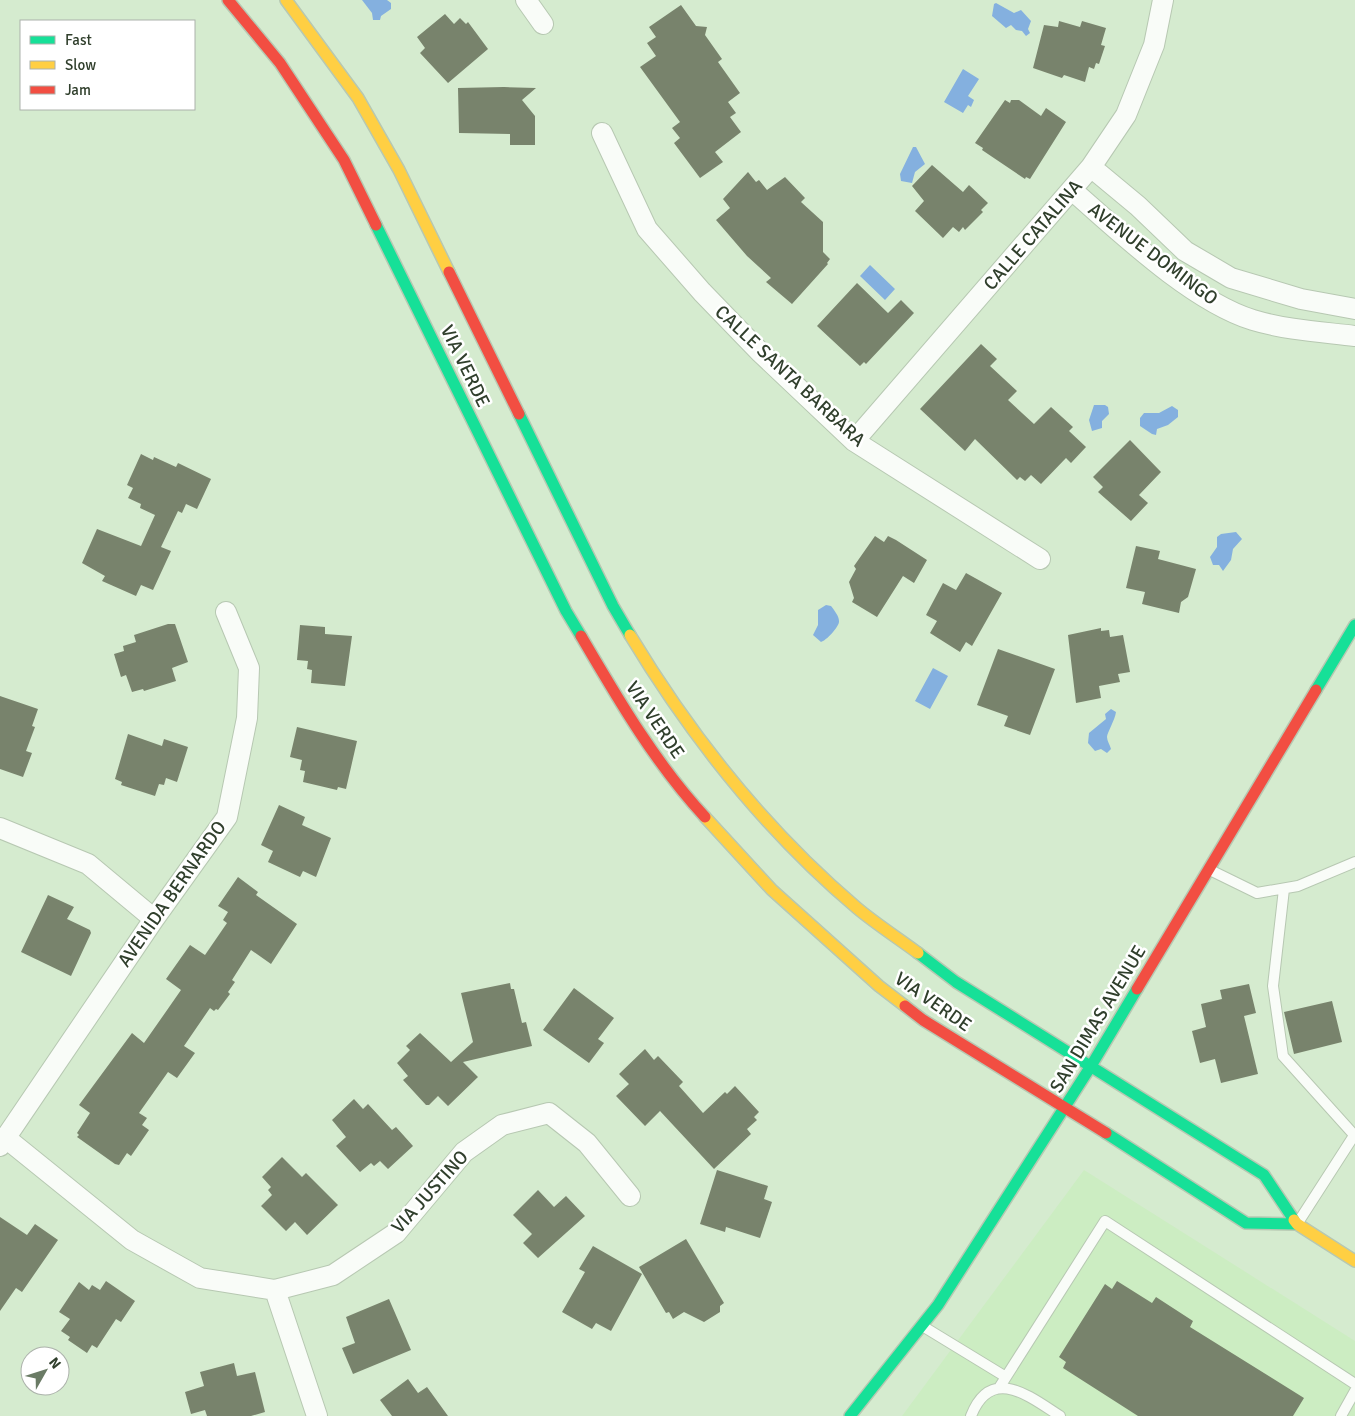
<svg xmlns="http://www.w3.org/2000/svg" width="1355" height="1416" viewBox="0 0 1355 1416" font-family="Signika,sans-serif">
	<style>
		.built { fill: #ccedc2 }
		.water { fill: #84b0df }
		.building { fill: #78836c }
		.lines { fill: none; stroke-linecap: round; stroke-linejoin: round }
		.lane-casing { stroke: #b7c8b2; stroke-width: 12 }
		.street-casing { stroke: #b7c8b2; stroke-width: 22 }
		.fast-casing { stroke: #b7c8b2; stroke-width: 14 }
		.slow-casing { stroke: #b7c8b2; stroke-width: 14 }
		.jam-casing { stroke: #b7c8b2; stroke-width: 14 }
		.lane { stroke: #f9fcf8; stroke-width: 10 }
		.street { stroke: #f9fcf8; stroke-width: 20 }
		.fast { stroke: #16e098; stroke-width: 11 }
		.slow { stroke: #ffcf43; stroke-width: 11 }
		.jam { stroke: #f24e42; stroke-width: 11 }
		.labels { text-anchor: middle; dominant-baseline: central; stroke-width: 5; stroke-linejoin: round; paint-order: stroke }
		.street-label { font-size: 19px; fill: #303f2c; stroke: #fff }
	</style>
	<rect width="100%" height="100%" fill="#d5ebcf"/>
	<path class="built" d="M1084,1170L1355,1341V1416H902Z"/>
	<path class="water" d="M362,0H387L391,3V9L381,16L380,20H373L372,13Z
		M996,3L1014,13L1021,10L1031,21L1028,29L1030,33L1026,36L1022,31L1016,30L1011,25L1006,28L992,16L994,4Z
		M963,69L979,79L968,96L974,100L971,107L968,105L963,113L944,102Z
		M913,147H916L925,164L915,172L912,183L901,181L900,174Z
		M870,265L895,289L885,300L860,276Z
		M1094,405H1105L1108,407L1109,414L1102,421V428L1092,431L1089,420Z
		M1172,406L1178,410V417L1168,425L1157,429L1156,435L1152,434L1140,426V418L1144,413H1159Z
		M1236,532L1242,539L1233,549L1231,560L1223,571L1219,565H1213L1210,557L1217,547V537L1221,534Z
		M826,605L831,606C834,610 839,616 839,621C840,626 826,641 821,642L813,635L818,625V610Z
		M933,668L948,676L930,709L915,701Z
		M1111,709L1116,712C1115,720 1107,733 1107,737C1107,741 1110,745 1111,749L1107,753L1101,749L1095,751L1088,743L1089,733L1106,719L1105,714Z"/>
	<path class="building" d="M681,5L696,26L707,27L705,35L722,59L718,62L740,93L728,102L736,113L730,117L741,132L715,152L723,162L700,178L674,143L680,138L672,128L680,122L640,67L656,56L647,43L656,37L649,27Z
		M445,14L454,24L460,18L466,24L468,22L488,49L448,83L420,53L425,48L417,37Z
		M1059,21L1080,27L1082,21L1106,28L1101,45L1105,46L1099,64L1096,63L1094,69L1089,67L1085,82L1064,75L1062,78L1033,68L1044,25L1058,27Z
		M504,87L536,88L522,100L535,116V145H510V134L459,133L458,88Z
		M1005,100L1010,103L1011,100H1019L1041,116L1046,108L1066,122L1030,179L1026,177L1025,179L982,150L983,148L975,143Z
		M932,165L963,192L969,185L988,203L981,210L983,212L965,230L963,227L959,232L953,227L943,238L915,211L924,201L912,186Z
		M748,172L756,182L759,180L767,190L785,177L805,198L801,202L823,222V252L830,259L827,263L828,264L792,304L766,282L771,278L747,256L716,220L730,208L723,199Z
		M857,283L888,313L901,300L914,313L866,364L864,362L860,366L817,326Z
		M981,344L997,359L990,366L1017,391L1008,400L1034,424L1051,407L1073,427L1069,431L1086,447L1071,463L1066,458L1041,484L1031,475L1025,481L1020,477L1017,480L975,439L965,451L920,409Z
		M1130,440L1161,472L1139,495L1148,503L1131,521L1098,492L1103,487L1093,477Z
		M141,454L153,460L154,457L176,467L178,463L211,479L197,509L186,504L182,513L178,511L161,547L171,551L153,590L141,585L136,596L102,581L105,576L82,563L97,529L141,546L155,515L140,508L141,504L128,498L133,488L127,485Z
		M875,536L884,542L888,536L896,540L927,560L914,583L903,576L877,617L852,602L854,598L849,582L856,569L854,566Z
		M1136,546L1160,551L1158,559L1196,569L1188,597L1181,602L1179,613L1142,604L1145,592L1126,588Z
		M966,573L1002,593L972,646L966,642L960,652L930,633L937,621L926,615L943,583L956,590Z
		M168,624H175L188,662L172,668L176,681L144,691L143,689L132,692L126,675L121,677L114,654L124,651L123,646L136,642L134,635Z
		M300,625L325,627V634L352,636L345,686L311,683L312,670L307,669L308,661L297,660Z
		M1101,628V631L1109,630L1110,637L1123,635L1130,672L1118,674L1120,682L1099,686L1101,698L1076,703L1068,635Z
		M998,649L1055,669L1030,735L1004,726L1008,716L977,705Z
		M0,696L38,709L32,726L35,727L26,751L32,753L23,777L0,769Z
		M297,727L357,741L346,789L338,787L337,790L303,782L305,771L300,770L302,760L290,757Z
		M128,734L162,746L164,739L188,747L177,782L166,778L164,785L159,784L155,796L121,785L122,782L115,779Z
		M279,805L305,817L302,825L331,838L316,877L303,871L300,877L268,862L273,851L261,845Z
		M238,877L258,892L256,895L297,924L271,964L251,950L232,980L235,982L228,992L230,994L218,1010L216,1009L214,1011L210,1008L184,1046L195,1053L177,1078L168,1072L139,1113L147,1118L142,1125L149,1130L131,1156L127,1153L119,1165L115,1164L77,1137L79,1135L77,1133L90,1113L79,1105L132,1033L144,1043L165,1013L181,990L166,979L190,945L205,955L227,923L223,920L228,912L218,906Z
		M48,895L74,907L67,919L90,930L91,933L71,976L21,952Z
		M510,983L511,989H514L522,1023L526,1022L532,1046L463,1062L478,1077L448,1106L438,1096L429,1105H426L403,1080L408,1076L397,1063L410,1050L406,1046L420,1033L451,1062L473,1042L461,993Z
		M1249,984L1256,1013L1244,1016L1258,1074L1221,1083L1215,1059L1200,1063L1192,1031L1206,1027L1201,1004L1222,999L1220,990Z
		M574,988L614,1018L598,1039L604,1043L589,1063L543,1030Z
		M1332,1001L1342,1042L1294,1054L1284,1012Z
		M645,1049L654,1060L658,1056L660,1058L683,1082L679,1086L703,1113L725,1092L727,1094L735,1086L759,1112L754,1117L757,1120L747,1129L751,1134L714,1169L660,1111L645,1126L616,1096L629,1084L619,1074Z
		M354,1099L363,1109L368,1104L392,1130L396,1127L413,1146L388,1169L380,1161L374,1166L371,1163L360,1172L336,1146L346,1137L332,1120Z
		M282,1157L302,1177L306,1173L338,1205L307,1235L295,1222L286,1231L261,1206L272,1195L268,1190L271,1187L262,1177Z
		M717,1170L768,1186L764,1199L772,1202L760,1238L726,1227L725,1232L700,1224Z
		M538,1190L554,1207L566,1196L585,1216L538,1258L523,1243L532,1234L513,1215Z
		M0,1217L27,1235L35,1224L58,1240L22,1292L16,1288L0,1311Z
		M686,1239L724,1303L720,1306V1312L704,1322L684,1312L673,1319L669,1312L666,1313L639,1267Z
		M593,1246L642,1274L611,1331L596,1323L592,1329L562,1312L585,1272L579,1269Z
		M106,1281L135,1301L121,1322L116,1319L97,1348L92,1345L87,1353L68,1340L70,1337L61,1331L70,1319L59,1312L79,1282L89,1290L92,1285L100,1290Z
		M1117,1281L1152,1303L1156,1297L1193,1321L1190,1327L1304,1398L1293,1416H1138L1063,1368L1066,1362L1059,1357L1105,1284L1112,1289Z
		M389,1299L411,1350L353,1374L342,1348L355,1343L346,1317Z
		M234,1363L237,1376L255,1372L265,1412L251,1416H207L205,1410L191,1414L185,1392L204,1386L200,1372Z
		M408,1379L418,1393L427,1387L448,1416H392L380,1400Z"/>
	<g class="lines">
		<g class="lane-casing">
			<path id="lane" d="M1210,870L1257,893L1298,886L1355,862
				M1284,889L1273,986L1283,1056L1355,1136
				M1299,1221L1355,1134
				M924,1327L1006,1377
				M999,1388L1105,1221L1355,1384
				M971,1416C991,1365 1029,1396 1060,1416
				M1341,1416L1355,1391"/>
		</g>
		<g class="street-casing">
			<path id="street" d="M526,0L543,24
				M602,133L647,229L702,292L761,353L854,441L1040,559
				M1091,167L1138,206L1185,251L1231,278L1301,299L1355,309
				M1072,190C1121,233 1192,301 1253,320C1286,330 1322,332 1355,336
				M854,441L1091,167L1126,115L1154,45L1163,0
				M0,828L88,864L154,919
				M7,1139L132,1240L200,1278L275,1290L333,1275L396,1233L464,1152L502,1125L549,1113L587,1143L630,1196
				M0,1146L154,919L227,817L247,718L249,668L226,612
				M275,1290L317,1416"/>
		</g>
		<g class="fast-casing">
			<path id="fast" d="M376,225L566,611L581,636
				M519,414L613,606L630,635
				M1316,690L1355,625
				M918,953L956,982L1264,1175L1294,1220
				M1106,1133L1246,1223L1297,1224
				M850,1416L938,1305L1091,1066L1137,989"/>
		</g>
		<g class="slow-casing">
			<path id="slow" d="M286,0L358,98L399,170L449,272
				M630,635C691,736 766,831 857,908C876,924 898,938 918,953
				M705,817L772,890L879,986L905,1006
				M1294,1220L1297,1224L1355,1261"/>
		</g>
		<g class="jam-casing">
			<path id="jam" d="M228,0L280,63L344,160L376,225
				M449,272L519,414
				M581,636C618,699 655,763 705,817
				M1137,989L1316,690
				M905,1006L923,1020L1106,1133"/>
		</g>
		<use href="#lane" class="lane"/>
		<use href="#street" class="street"/>
		<use href="#fast" class="fast"/>
		<use href="#slow" class="slow"/>
		<use href="#jam" class="jam"/>
	</g>
	<g class="labels">
		<g class="street-label">
			<text transform="translate(1033 235) rotate(-49)">CALLE CATALINA</text>
			<text transform="translate(1153 254) rotate(37)">AVENUE DOMINGO</text>
			<text transform="translate(465 366) rotate(64)">VIA VERDE</text>
			<text transform="translate(790 376) rotate(43)">CALLE SANTA BARBARA</text>
			<text transform="translate(655 720) rotate(56)">VIA VERDE</text>
			<text transform="translate(172 894) rotate(-55)">AVENIDA BERNARDO</text>
			<text transform="translate(933 1002) rotate(35)">VIA VERDE</text>
			<text transform="translate(1098 1019) rotate(-59)">SAN DIMAS AVENUE</text>
			<text transform="translate(430 1192) rotate(-48)">VIA JUSTINO</text>
		</g>
	</g>
	<rect x="20" y="20" width="175" height="90" fill="#ffffff" stroke="#acb2ab"/>
	<rect x="30" y="36" width="25" height="8" fill="#16e098" stroke="#acb2ab"/>
	<text x="65" y="45" font-size="15" fill="#303f2c">Fast</text>
	<rect x="30" y="61" width="25" height="8" fill="#ffcf43" stroke="#acb2ab"/>
	<text x="65" y="70" font-size="15" fill="#303f2c">Slow</text>
	<rect x="30" y="86" width="25" height="8" fill="#f24e42" stroke="#acb2ab"/>
	<text x="65" y="95" font-size="15" fill="#303f2c">Jam</text>
	<g transform="translate(45 1371) rotate(51)"><circle r="24" fill="#ffffff" stroke="#acb2ab"/>
	<path d="M0-4L9 19L0 12L-9 19Z" fill="#6a7b65"/>
	<text y="-8" font-size="14" font-weight="bold" text-anchor="middle" fill="#303f2c">N</text>
	</g>
</svg>
